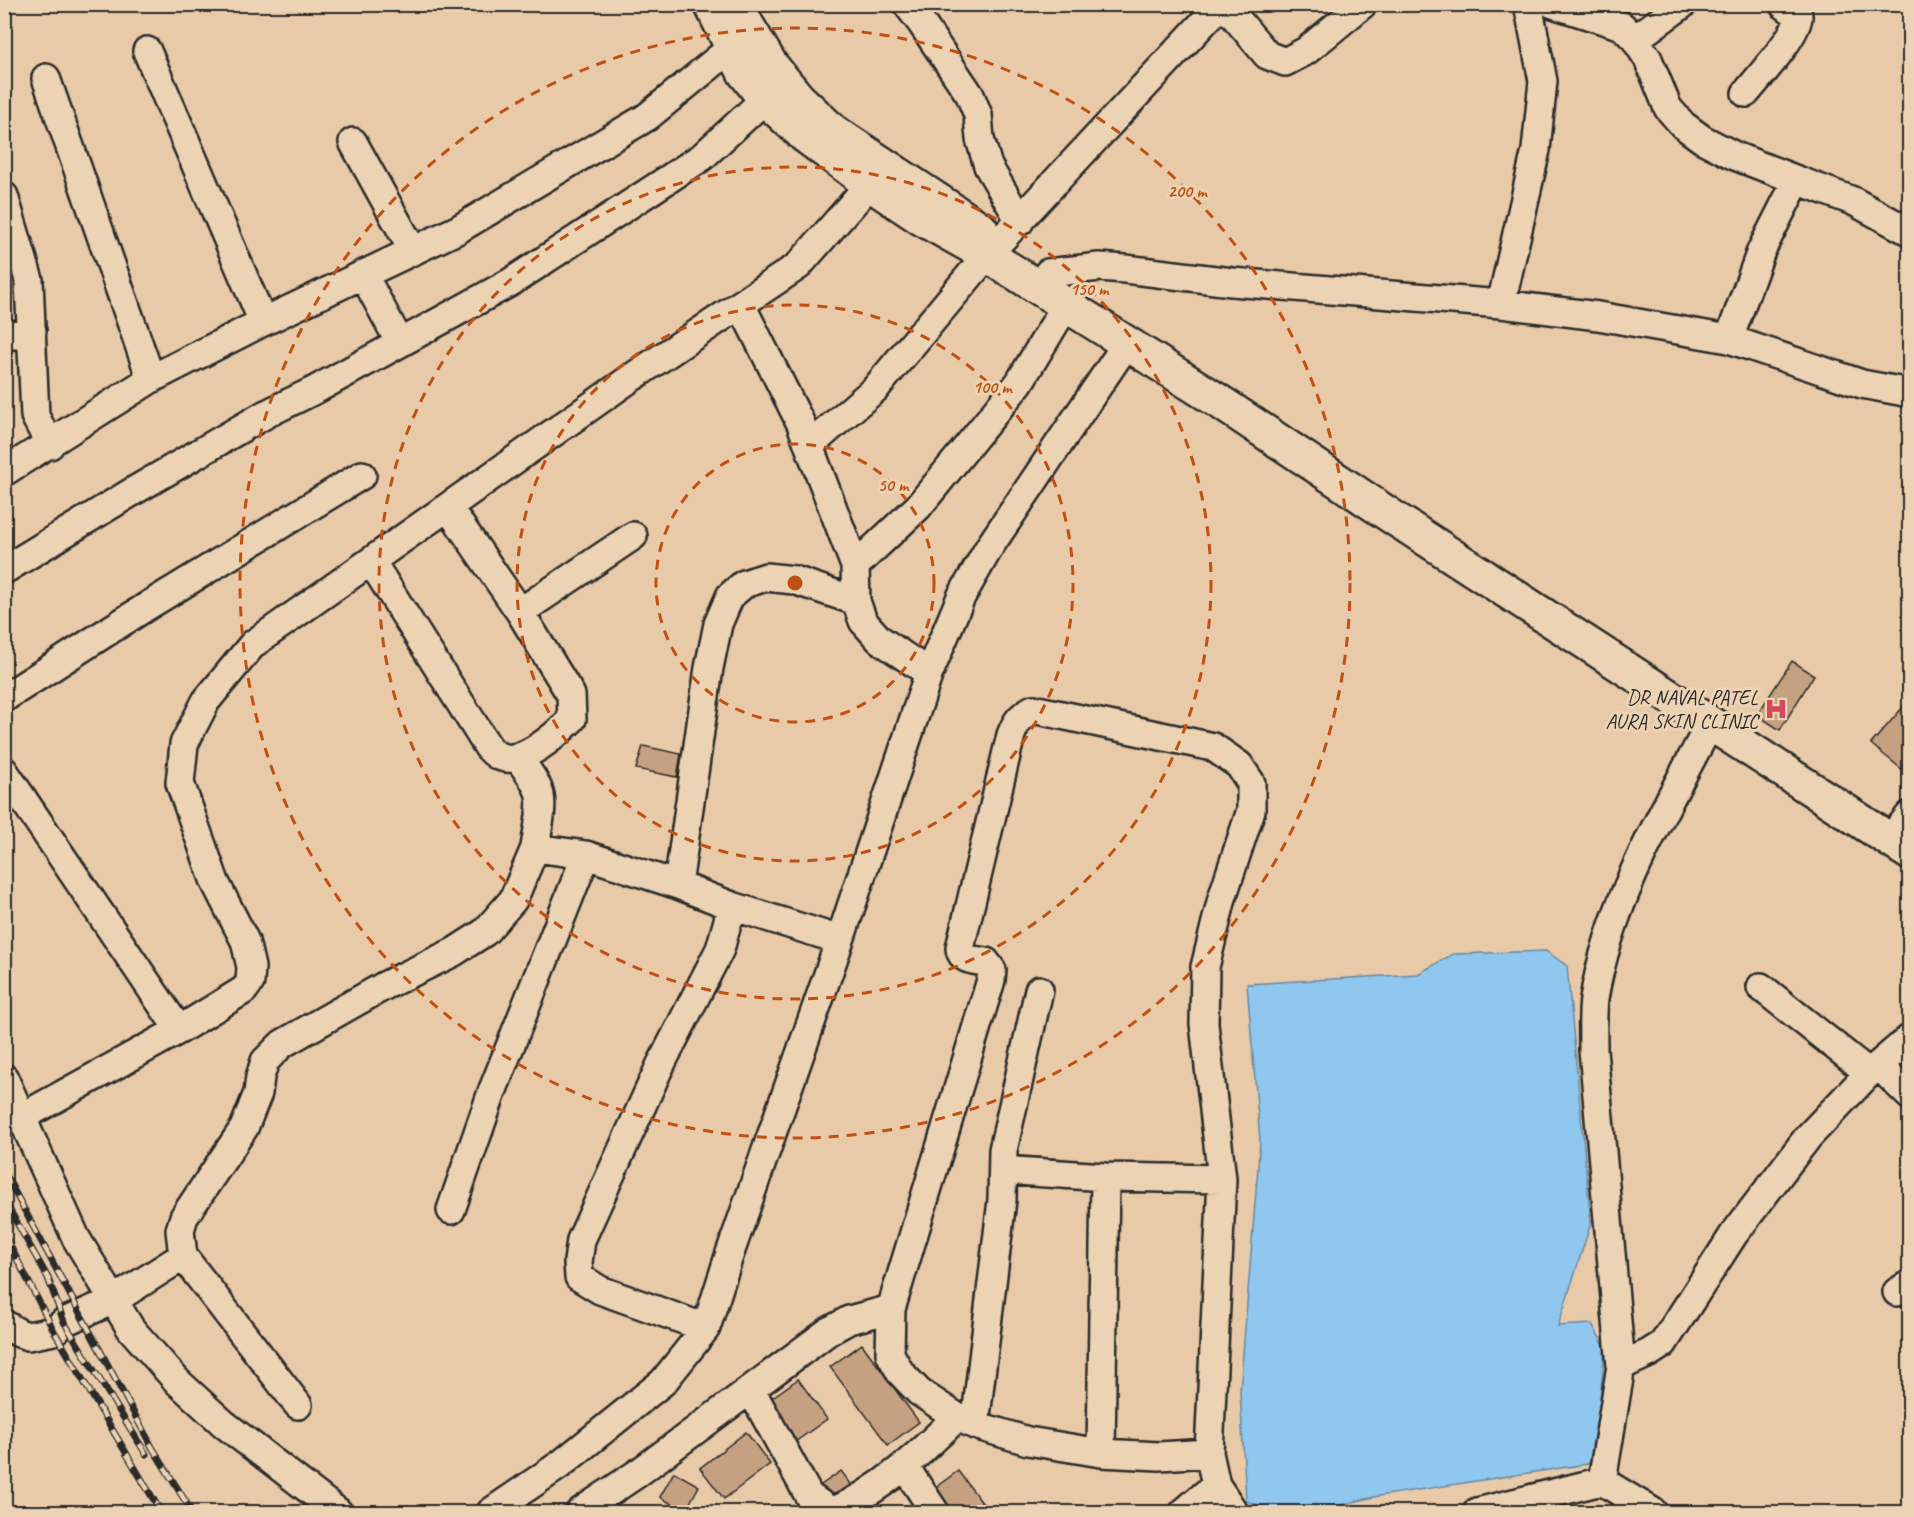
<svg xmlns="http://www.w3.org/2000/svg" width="1914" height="1517" viewBox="0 0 1914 1517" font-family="Caveat,sans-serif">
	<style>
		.water { fill: #90c7ee; stroke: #6889a0; stroke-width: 1.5 }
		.building { fill: #c6a181; stroke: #2b2b2b; stroke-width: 1.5 }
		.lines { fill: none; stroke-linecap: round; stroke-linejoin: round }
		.minor-casing { stroke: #2b2b2b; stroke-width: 32 }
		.major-casing { stroke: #2b2b2b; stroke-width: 38 }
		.minor { stroke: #ecd3b4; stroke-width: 27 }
		.major { stroke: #ecd3b4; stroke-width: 33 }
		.rail-casing { stroke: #2b2b2b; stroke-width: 7 }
		.rail { stroke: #ecd3b4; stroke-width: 4.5; stroke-dasharray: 14; stroke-linecap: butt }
		.ring { fill: none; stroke: #c25012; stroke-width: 3; stroke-dasharray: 10 8 }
		.labels { text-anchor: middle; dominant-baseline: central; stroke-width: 6; stroke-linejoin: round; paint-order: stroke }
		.poi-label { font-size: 21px; fill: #2b2b2b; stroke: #ecd3b4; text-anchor: end }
		.centre { fill: #c25012; stroke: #ecd3b4; stroke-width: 3 }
		.ring-label { font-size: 18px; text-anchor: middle; font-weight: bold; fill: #c25012; stroke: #ecd3b4; stroke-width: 6; stroke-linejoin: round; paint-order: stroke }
	</style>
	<rect width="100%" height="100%" fill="#e8caa9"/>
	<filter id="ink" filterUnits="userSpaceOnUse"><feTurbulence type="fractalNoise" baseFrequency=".0167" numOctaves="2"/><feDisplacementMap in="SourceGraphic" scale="12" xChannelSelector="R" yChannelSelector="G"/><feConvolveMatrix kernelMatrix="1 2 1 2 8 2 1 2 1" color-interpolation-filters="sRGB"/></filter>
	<g filter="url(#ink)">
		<path class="water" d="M1546,951L1567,966L1591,1223L1558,1326L1592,1324L1605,1347L1594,1463L1379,1496L1309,1512H1278L1246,1501L1240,1391L1260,1141L1247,984L1418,974L1453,954Z"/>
		<path class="building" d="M1792,661L1814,675L1780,730L1757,715Z
			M1910,699V776L1871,744Z
			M643,746L681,754L677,777L636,769Z
			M862,1344L919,1422L888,1445L830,1367Z
			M798,1379L827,1419L795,1442L766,1402Z
			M746,1432L770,1464L724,1499L700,1468Z
			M841,1471L857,1492L832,1510L817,1488Z
			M958,1471L989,1512H945L929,1492Z
			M674,1472L699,1486L685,1512L660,1497Z"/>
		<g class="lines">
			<g class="minor-casing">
				<path id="minor" d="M907,4L922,24L970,95L978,115L980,139L988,166L1020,221
					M1224,4L1267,55L1285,62L1306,51L1363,4
					M1553,4L1622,26L1635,39L1648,59L1668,108L1683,125L1702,139L1735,156L1797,180
					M1635,39L1683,4
					M147,51L263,322
					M46,78L151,379
					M1746,93C1759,77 1800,32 1798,15L1783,4
					M353,142L413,251
					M4,196L29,280L35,416L50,445
					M1048,273L1099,267L1125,269L1232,282L1501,304L1598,316L1729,339L1862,384L1910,393
					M363,274L400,343
					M1501,304L1536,150L1543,81L1528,4
					M741,305L801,424L809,446L855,566L856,601L863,621L879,639L929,673
					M4,333L15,335L32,331
					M1729,339L1761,251L1797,180L1853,201L1910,232
					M809,446L875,389L987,255L1221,4
					M4,472L151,379L263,322L457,230L647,117L746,36
					M371,561L488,747C491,750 495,755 499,756C521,767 557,734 572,719L571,695L520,612L448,507
					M855,566L918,507L1019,383L1066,305
					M4,570L137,489L266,414L315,390L511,282L702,157L765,99
					M520,612L633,536
					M4,698L149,605L362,475
					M518,758C526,769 537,782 540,795C543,812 537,831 535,848
					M4,771L179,1030
					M1900,827L1910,815
					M678,885L709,668L718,624L730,596L744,584L766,577L794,580L856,601
					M1761,987L1869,1073
					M1879,1066L1910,1096
					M4,1078L76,1238L131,1329L178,1382L224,1424L338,1512
					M22,1117L179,1030L244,990L250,982L251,967L245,941L215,882L180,783L184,744L206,701L253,644L631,378L798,266L870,184
					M1003,1170L1105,1177L1222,1179
					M451,1210L492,1092L586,855L678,885L732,906L840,940
					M1897,1292L1910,1284
					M891,1309L890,1354L900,1372L919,1392L957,1417L975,1425L1028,1441L1101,1453L1159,1456L1209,1453
					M4,1324L19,1333L28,1336L54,1331L64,1322L114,1300L183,1256
					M706,1328L600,1290L579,1277L578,1262L581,1240L660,1066L720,949L732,906
					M1621,1366L1593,1050C1593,1033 1592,1016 1594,999C1610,901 1664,811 1710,724
					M751,1390L809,1496L832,1512C882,1490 918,1455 957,1417
					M298,1405L183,1256L180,1230L184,1217L244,1128L258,1093L260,1077L265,1061L282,1044L384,986L454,952L485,932L513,900L535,848L586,855
					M975,1425L1002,1200L1003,1150L1039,990
					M1101,1453L1105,1177
					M905,1467L935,1512
					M1602,1481L1621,1366L1649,1353L1663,1344L1734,1234L1808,1137L1869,1073L1910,1038
					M491,1512L561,1464L663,1382L706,1328L729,1256L840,940L929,673L961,597L990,546L1127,343
					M580,1512L638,1473L829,1331L849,1320L891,1309L991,980L992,970L986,962C975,960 961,961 960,948L1011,735C1016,722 1020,716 1033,709L1213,747L1239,765L1251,783V810L1222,898L1205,967L1204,1024L1222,1179L1209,1453L1216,1485L1234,1512
					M1184,1512L1216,1485
					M1477,1512L1602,1481L1653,1512"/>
			</g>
			<g class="major-casing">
				<path id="major" d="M711,4L744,72L765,99L805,136L870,184L921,218L987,255L1220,402L1394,518L1910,853
					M737,4L747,25L771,65L798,98L833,131L981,229"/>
			</g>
			<use href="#minor" class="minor"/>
			<use href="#major" class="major"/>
			<g class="rail-casing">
				<path id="rail" d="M4,1172L152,1447L192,1512
					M4,1200L48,1278L64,1322L146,1454
					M4,1234L54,1331L161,1512"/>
			</g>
			<use href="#rail" class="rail"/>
		</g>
	</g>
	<g class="ring">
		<circle cx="795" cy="583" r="139"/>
		<circle cx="795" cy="583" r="278"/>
		<circle cx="795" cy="583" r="416"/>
		<circle cx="795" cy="583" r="555"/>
	</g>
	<defs>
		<g id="hospital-bare" transform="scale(1.8)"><path d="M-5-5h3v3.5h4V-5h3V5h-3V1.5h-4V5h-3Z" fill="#d1495b" stroke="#ecd3b4" stroke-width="2.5" paint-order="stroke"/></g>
	</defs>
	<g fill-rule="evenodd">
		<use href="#hospital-bare" x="1776" y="709"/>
	</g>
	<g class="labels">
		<g class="poi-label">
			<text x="1758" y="697">DR NAVAL PATEL<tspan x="1758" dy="24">AURA SKIN CLINIC</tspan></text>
		</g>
	</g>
	<circle cx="795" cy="583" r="9" class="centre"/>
	<g class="ring-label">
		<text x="1187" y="197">200 m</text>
		<text x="1089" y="295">150 m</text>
		<text x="992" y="393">100 m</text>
		<text x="893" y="491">50 m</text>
	</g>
	<rect width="1914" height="1517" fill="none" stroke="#ecd3b4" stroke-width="24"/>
	<rect x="12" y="12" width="1890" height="1493" fill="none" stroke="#2b2b2b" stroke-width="2" filter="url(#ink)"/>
</svg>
